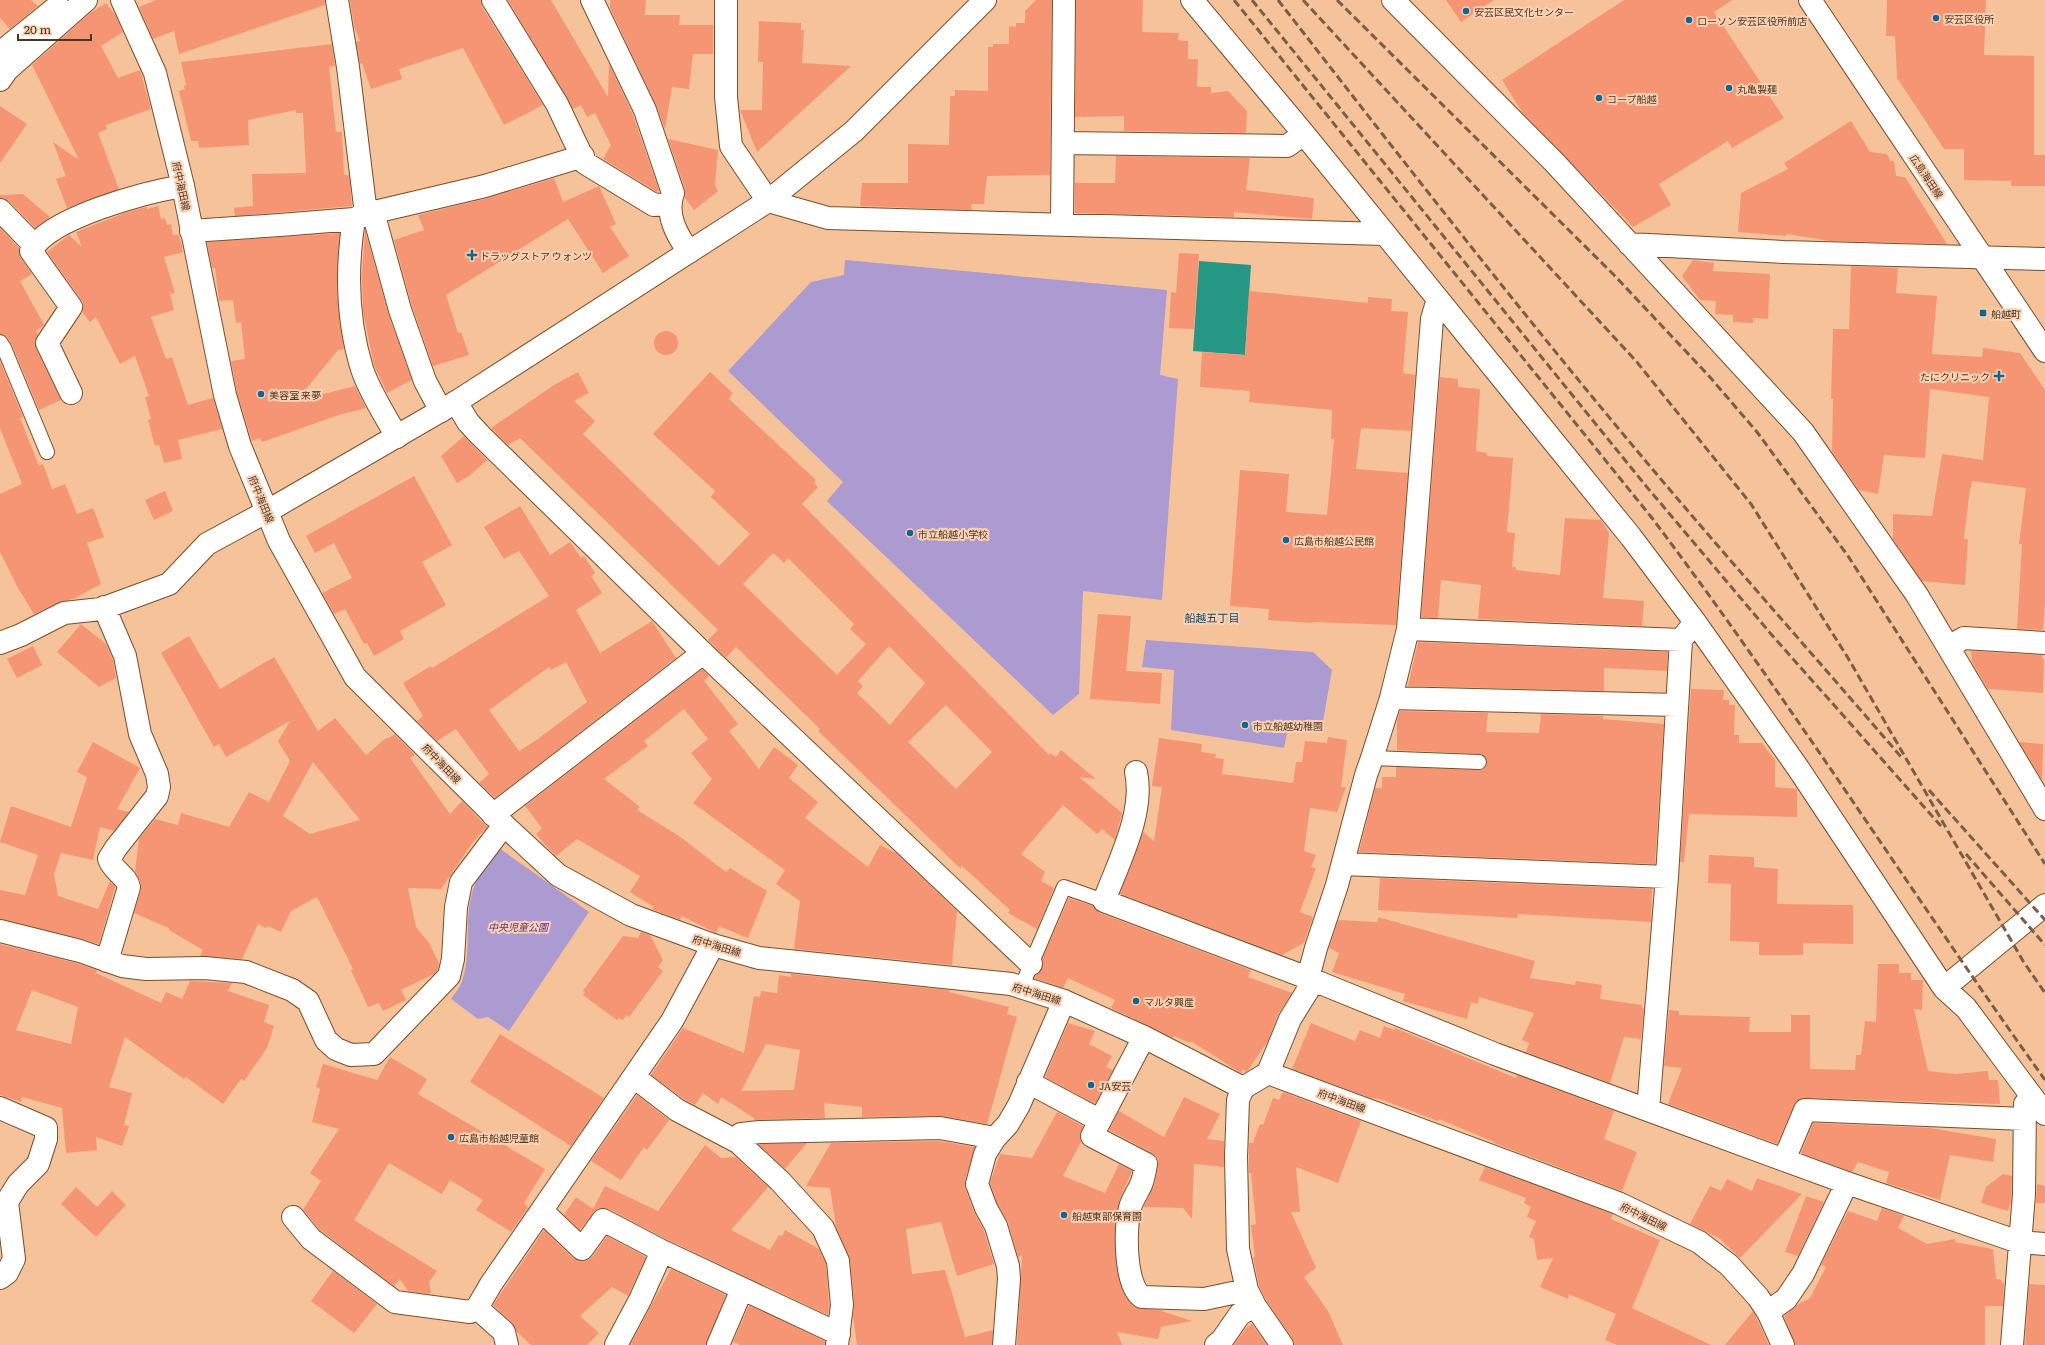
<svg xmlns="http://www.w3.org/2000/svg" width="2045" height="1345" viewBox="0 0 2045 1345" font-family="Literata,'Noto Sans JP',serif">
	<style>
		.green { fill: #ac9bd0 }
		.water { fill: #269784 }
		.building { fill: #f69574; fill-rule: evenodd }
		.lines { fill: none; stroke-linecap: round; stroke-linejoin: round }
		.service-casing { stroke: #794e29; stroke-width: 16 }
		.minor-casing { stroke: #794e29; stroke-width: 24 }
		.tertiary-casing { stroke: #794e29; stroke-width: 24 }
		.secondary-casing { stroke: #794e29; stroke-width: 24 }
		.service { stroke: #fff; stroke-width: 14 }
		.minor { stroke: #fff; stroke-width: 22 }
		.tertiary { stroke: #fff; stroke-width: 22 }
		.secondary { stroke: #fff; stroke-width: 22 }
		.rail { stroke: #7b5e47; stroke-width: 3; stroke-dasharray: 8 4; stroke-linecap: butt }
		.poi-dot { fill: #086796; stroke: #fbd1b2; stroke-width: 1.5 }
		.labels { text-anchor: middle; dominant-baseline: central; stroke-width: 4; stroke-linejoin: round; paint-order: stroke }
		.poi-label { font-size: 10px; fill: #4a3626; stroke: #fbd1b2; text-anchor: start }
		.street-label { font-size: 10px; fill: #4a3626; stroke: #fbd1b2 }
		.park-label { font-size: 10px; font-style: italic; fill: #5b3094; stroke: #fbd1b2 }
		.neighbourhood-label { font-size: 11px; fill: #0c4869; stroke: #fbd1b2 }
	</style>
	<rect width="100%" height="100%" fill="#f5c29a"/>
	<path class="green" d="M845,260L1167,290L1160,375L1178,379L1162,600L1083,591L1079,694L1053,715L827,501L843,482L728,371L811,282L844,275Z
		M1146,640L1313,652L1332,670L1322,727L1289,723L1284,748L1171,730L1174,670L1142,667Z
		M499,848L589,912L509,1031L488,1017L478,1019L451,999C454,994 459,989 461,984C473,954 463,920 473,890C478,874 489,861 499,848Z"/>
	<path class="water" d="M1199,261L1251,265L1245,355L1193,351Z"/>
	<path class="building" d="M0,0H31L38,6L10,29L0,18Z
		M156,0H325V5L179,54L174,31L153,39L139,7Z
		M350,0H481L482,7L543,105L504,125L463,48L399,69L402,79L371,89L362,63L360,64L356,42L360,41L354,26Z
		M508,0H551L608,97L609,64L633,115L659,190L657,192L603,159L611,145L595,113L587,117L581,105L573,109Z
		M610,0H646L645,15H680L679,25H713V54H693L689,89L672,87L665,129L656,105L610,8Z
		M1036,0H1052L1050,175L987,176L984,204H971L972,210L860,206L862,183H908V144L949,145L950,96H955V90L988,91V47H993V44H1009V26L1016,27V23H1025V11Z
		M1076,0H1143L1142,32L1179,33L1178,40L1188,41V59H1198L1197,87H1211V93L1228,91L1247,111L1246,133L1124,131V116L1075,117Z
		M1446,0H1494L1461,22Z
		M1624,0H1732L1714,12L1784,118L1732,148L1728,141L1659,184L1671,205L1633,227L1522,112L1502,80Z
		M1887,0H1986L1984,55L2034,56V155H2045V186H2011V181L1964,180V149H1944L1897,78L1895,36H1886Z
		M106,3L116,16L123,32L101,46L118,78L140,70L151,109L106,125L107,129L98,133L119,189L67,208L56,179L66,176L53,142L79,160L32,65L90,13Z
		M759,21L801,23V30H804L802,63L851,66L757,152L740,110H762L763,62H758Z
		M332,44L335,66L329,67L336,132H342L344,175H349L352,206L235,216L234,208L253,206L252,174L306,173L303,113H296V110L248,120L249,145L199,148L198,141H191L179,91L185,89L184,86L186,85L181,62Z
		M0,106L27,124L0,163Z
		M1851,121L1870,152L1887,154L1890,161H1894L1896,176L1905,177L1947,244L1830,241L1786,234V236L1738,232L1741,193L1788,169L1784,163Z
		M668,139L718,150L715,186L718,191L694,210L685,198V189Z
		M1116,156L1250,158L1246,190L1314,198L1312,219L1234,212V217L1075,213V183H1115Z
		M554,178L563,202L599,186L616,224L610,227L629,256L603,273L568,219L446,295L458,333L461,332L469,355L433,366L412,306L394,240L424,230L418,215L488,198Z
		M23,194L50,217L35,228L9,201L0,198V195Z
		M158,206L161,219L165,218L167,225L171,224L173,235H179L183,252L164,257L175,293L170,294L174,310L151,317L166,359L172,357L188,405L213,398L222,429L178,440L182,459L164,463L159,445L155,446L148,420L151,419L145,397L149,396L135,356L120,364L96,317L90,322L82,312L83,302L47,252L69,235L82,247L76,232L127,212L147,207V209Z
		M0,228L19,248L21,258L32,274L20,281L44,325L36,331L38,335L35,342L36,348L61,400L39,410L12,345L7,337L0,334Z
		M365,230L388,313L412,380L387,393L374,365L363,312L362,276Z
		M340,233L337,295L344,349L338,350L296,401L355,386L366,408L339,415L262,442L260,438L252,441L237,392L231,361L245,359L241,322L236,323L233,300L219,301L215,268H212L207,242Z
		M1179,253L1199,254L1194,329L1169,328L1171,292L1176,293Z
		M1693,260L1714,263L1713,271L1770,274L1768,319L1753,318V323L1733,322V315L1715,314L1716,301L1700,300L1682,276Z
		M1851,266L1898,268L1896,293L1937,296L1932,354L1982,357L1983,348L2020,353L2045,390V601L2043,630L2017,629L2022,544H2019L2026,488L1972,481L1971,488H1970L1964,539H1968L1965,585L1922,581L1893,539V514L1932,516L1942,454L1983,460L1989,397L1930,389L1925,458L1884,455L1878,494L1859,490L1832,452L1833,399H1831L1833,329H1849Z
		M1249,291L1368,303V297L1392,299L1391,311L1408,312L1403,373L1415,375L1411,431L1361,428L1356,469L1408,473L1396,625L1313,622V623L1268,620L1269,609L1230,606L1240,470L1289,474L1286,512L1327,515L1334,439H1331L1332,410L1249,402L1250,391L1200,387L1202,352L1245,355Z
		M654 343a12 12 0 1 1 24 0a12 12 0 1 1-24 0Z
		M0,361L23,417L20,418L39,466L43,464L52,489L65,484L77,514L93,508L104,537L87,543L101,584L73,599L59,602L34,614L18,588L0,552V494L22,484L0,428Z
		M578,372L589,393L574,401L595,421L583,434L719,566L750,534L711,497L715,491L653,434L710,372L733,393L729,399L816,480L814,483L818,487L802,504L1049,755L1050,753L1056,757L1061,750L1096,779L1079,777L1122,813L1115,840L1102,829L1097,834L1063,805L1021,854L1045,872L1041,881L1054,888L1037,929L1008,913L1010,910L961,865V869L818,731L820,729L736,647L726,658L708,640L718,630L520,438L508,445L491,428L554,385ZM773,553L784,563L788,558L854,624L850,629L866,644L837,675L743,584ZM889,646L925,683L890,725L857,693L863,686L858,681ZM946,705L992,752L956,789L908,742Z
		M1440,377L1458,379V387L1480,389L1476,451L1487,453V456L1513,458L1507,532L1515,533L1512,567H1516V570L1560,575L1565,518L1601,520L1609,533L1603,598L1644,601L1642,626L1478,619L1481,585L1441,580L1438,618L1421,617Z
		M464,436L487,460L469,476L457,483L441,456Z
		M414,476L452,545L422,562L446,605L400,631L404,639L374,656L367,643L364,644L345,609L334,614L322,593L352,578L334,543L315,553L306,536Z
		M165,491L173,511L154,520L145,500Z
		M520,506L550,555L570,542L581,558L584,556L595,573L591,576L602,593L576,610L600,653L652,621L676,658L495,798L479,783L489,774L456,729L437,741L417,721L423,716L403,683L431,666L432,668L549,596L519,551L504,559L484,527ZM566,662L587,702L538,739L519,751L489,710L549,667L551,670Z
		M1098,614L1131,616L1126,671L1162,673L1160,704L1090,699Z
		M81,624L106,644L113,660L116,678L99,687L57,652Z
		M189,636L220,689L274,657L318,731L335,718L366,755L386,738L387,739L395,734L415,755L410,758L450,814L462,801L487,827L473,842L441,889L408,888L416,927L429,943L439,963L438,970L434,974L401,990L406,1000L383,1011L379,1003L368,1007L351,970L353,969L317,897L291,911L281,932L268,926L266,928L258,924L242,959L200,956L203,950L169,930V928L134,913L141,890V883L135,871L139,839L155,819L178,825L181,813L229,827L249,792L269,802L290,761L278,741L290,721L226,757L219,744L214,747L161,653ZM313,762L360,820L310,834L283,816Z
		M1418,642L1668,652L1667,671L1604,668V691L1408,686Z
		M33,646L42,665L17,678L7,659Z
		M1971,651L2042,655V659H2044L2043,693L1988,689L1972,662Z
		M702,669L709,676L704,681L738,724L729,731L759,769L774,747L798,765L789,778L818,802L805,818L868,867L880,845L896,853L957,911L952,965L794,949L800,901L776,884L785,870L693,803L712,779L691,753L708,739L684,709L644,741L648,746L604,779L640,807L637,810L679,836L726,872L730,868L767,891L748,938L719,926L716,933L682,916L680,920L652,909L654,907L630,892L640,876L577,839L556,856L548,848L536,834L542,828L525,806Z
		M1691,689L1724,690L1723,700H1729V705H1735L1734,735H1739V743H1762L1775,760V787L1797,789V817L1689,814L1684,862H1680Z
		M1400,711L1488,713L1486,732L1539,733L1541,714L1603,716V719L1664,724L1655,864L1359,852L1375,788H1382V777H1396V767L1479,770L1483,769L1487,763L1486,758L1479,754L1397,750V720Z
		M1328,737L1347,740L1341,787H1346L1337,812L1310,808L1304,851L1316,855L1311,867L1316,868L1300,912L1313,917L1304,943L1282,955L1120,894L1143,832L1154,841L1162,787L1152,786L1159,738L1202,744L1201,752L1216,754L1215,758L1224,759L1222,774L1293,783L1296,762H1302L1305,741L1327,743Z
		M93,742L140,768L117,809L129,812L114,831L100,827L93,860L61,853L54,874L58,896L98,909L110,881L115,887L99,944L83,939L0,919V890L25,895L38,855L0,842L11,806L71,827L87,777L77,772Z
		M2019,742L2043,744L2042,780Z
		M1709,855L1754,857V867L1778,869L1777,904L1853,905V944L1803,943V955H1759V942L1730,941L1731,884L1708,883Z
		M1380,878L1652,889L1651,922L1518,914L1517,918L1378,910Z
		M1069,898L1093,906L1100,913L1251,970L1248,977L1292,993L1278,1014L1268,1041L1248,1070L1246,1072L1243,1069L1241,1073L1191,1041L1190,1043L1174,1036L1173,1038L1111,1008L1115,1000L1068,978L1063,988L1034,978L1043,967L1042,959Z
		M1378,917L1535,961L1530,978L1575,985L1576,981L1602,985L1600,999L1642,1005V1008H1644L1641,1039L1624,1037L1610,1083L1526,1052L1529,1043L1522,1040L1534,1013L1479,997L1478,1004L1471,1002L1467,1019L1403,1001L1405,994L1332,972L1339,953L1329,948L1338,920L1378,922Z
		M641,932L650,935L663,960L658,967L663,971L629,1017L626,1015L623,1020L619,1018L617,1020L583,995L585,992L583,991L623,936L638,938Z
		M0,944L76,963L97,970L96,973L161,1003L166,992L182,999L190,981L232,983L228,991L269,1005L264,1022L274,1026L267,1048L244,1081L241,1079L223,1104L186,1077L184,1079L125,1037L109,1087L132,1093L124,1125L129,1126L122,1146L96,1137L97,1150L66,1153L62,1108L22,1097L21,1102L0,1095ZM32,990L78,1007L71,1044L16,1030Z
		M1878,964H1899V973H1911V980H1923L1922,1010L1914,1009L1928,1071L1956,1074L1988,1071L1989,1080H1998L2000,1104L1805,1098L1798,1100L1794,1105L1777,1144L1668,1104L1682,1068L1664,1066L1669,1010L1679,1011V1015L1750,1017L1749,1032H1791V1015H1810V1069L1855,1070L1856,1055H1861L1865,1021L1876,1022Z
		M791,974L950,990L949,992L1009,1007L1007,1014L1017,1017L987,1124L940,1116L862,1117V1107L824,1103L825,1118L754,1120V1118L721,1097L718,1104L703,1093L695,1105L684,1099L651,1075L683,1028L744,1053L754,996L760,997L761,991L777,993L779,975L791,977ZM766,1044L800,1050L794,1090L741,1091Z
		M1068,1023L1095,1031L1089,1044L1112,1056L1106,1067L1113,1070L1095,1104L1045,1077Z
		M1311,1023L1355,1041L1360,1030L1380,1038L1384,1026L1394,1030L1395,1028L1516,1078L1517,1075L1614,1111L1604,1139L1637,1152L1622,1191L1494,1143V1142L1439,1119L1438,1121L1380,1099L1370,1098L1292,1069Z
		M500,1034L604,1098L571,1146L470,1082Z
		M390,1057L427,1079L418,1094L545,1169L524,1203L528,1208L511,1232L476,1210L483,1200L450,1180L442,1194L389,1163L354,1220L437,1271L429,1282L431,1292L429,1294L408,1291L400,1279L394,1286L320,1230L303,1210L321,1181L310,1173L339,1129L312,1122L320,1089L316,1087L323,1064L377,1080Z
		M1283,1092L1361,1121L1338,1183L1296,1167L1300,1212H1291L1316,1268L1304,1277L1328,1311L1343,1345H1294L1292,1338L1266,1300L1259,1286L1253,1257H1255L1251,1225L1256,1224L1251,1173H1249V1143H1253L1260,1124L1263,1125L1273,1098L1279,1100Z
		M637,1095L669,1120L647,1150L644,1147L621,1180L591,1161Z
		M1184,1097L1220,1114L1207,1139L1224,1141V1167L1194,1164L1192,1219L1183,1208L1143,1207L1155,1183L1158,1166L1157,1159L1152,1153L1109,1130L1119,1111L1164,1137Z
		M1057,1112L1083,1126L1080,1136L1081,1142L1063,1176L1105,1193L1119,1164L1132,1171L1119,1201L1115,1228L1117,1270L1125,1296L1137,1308L1159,1310L1192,1321L1161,1327L1158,1339L1117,1332L1122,1345H1017L1022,1256L1018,1257L1008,1222L997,1203L990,1183L1000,1154L1032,1158Z
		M1813,1123L1930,1128L1996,1139L1993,1162L1950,1155L1940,1200L1886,1183L1889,1172L1858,1162L1852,1172L1801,1153Z
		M939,1141L975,1147L965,1181V1188L974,1212L984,1231L994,1264L957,1276L941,1222L906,1229L912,1274L945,1270L965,1337L993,1330L992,1345H857L853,1316L854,1304L850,1260L836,1227L830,1188L806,1186L831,1143Z
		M807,1143L785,1169L759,1145L761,1144Z
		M705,1145L721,1158L736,1157L768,1187L731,1230L770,1250L779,1235L782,1236L785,1230L819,1249L826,1264L829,1305L828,1315L668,1240L609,1209L603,1208L597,1209L580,1230L564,1215L576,1197L593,1209L605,1186L658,1211Z
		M1485,1167L1613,1214L1611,1219L1660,1240L1632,1308L1711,1345H1617L1605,1340L1616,1314L1569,1294L1568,1299L1540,1287L1553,1258L1537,1260L1534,1239L1529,1237L1536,1221L1527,1217L1531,1207L1524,1203L1526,1198L1479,1180Z
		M2003,1174L2012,1176L2011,1202L2008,1211L1981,1203L1986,1187Z
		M1757,1178L1802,1194L1740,1258L1719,1238L1690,1224L1710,1186L1721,1191L1727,1179L1752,1191Z
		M2037,1184L2045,1186V1203H2036Z
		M76,1187L97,1207L112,1191L126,1205L96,1237L61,1204Z
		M1806,1196L1824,1202L1798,1256L1785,1252Z
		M1882,1208L1904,1216L1898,1228L1927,1244L1955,1239V1242L1993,1249L1996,1279L2001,1280V1282L2004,1283L2003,1306H1985V1345H1795L1784,1316L1797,1305L1810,1298L1826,1267L1821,1265L1848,1211L1877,1221Z
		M544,1230L573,1258L579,1261H586L592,1257L607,1236L646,1257L628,1296L612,1287L580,1316L599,1333L587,1345H531L517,1332L512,1323L493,1305Z
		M671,1269L726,1295L706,1345H630Z
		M333,1271L377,1304L354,1333L311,1301Z
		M2029,1284L2045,1285V1345H2025Z
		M749,1305L825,1341V1345H740L733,1342Z
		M1753,1311L1769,1345H1725Z
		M1252,1324L1267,1345H1234L1246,1328Z"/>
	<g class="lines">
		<g class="service-casing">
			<path id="service" d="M0,342L4,348L47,452
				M1372,758L1479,762
				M1021,988L1064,887L1104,901"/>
		</g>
		<g class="minor-casing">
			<path id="minor" d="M337,0L348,67L366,214L485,186L583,156
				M493,0L557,104L585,163L654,205L669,204
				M592,0L645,110L673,193C665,215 677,235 689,252
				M726,0V97L731,146L768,201L828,218L1384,234
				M1192,0L1304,134L1631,537L1695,622L1798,768L1944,988L1966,1008L2045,1114
				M1393,0L1555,163L1803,432L1917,595L2045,809
				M0,53L58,6
				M0,80L7,70L86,0
				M1064,143L1287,146L1304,134
				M0,210L34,245
				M373,212L400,310L425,381L441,411
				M354,219C346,269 347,320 362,369C370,393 385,415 397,437
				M1062,223L1064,0
				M191,231L280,225L354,219L366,214
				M1629,244L1783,252L2045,259
				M71,393L47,343L71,307L31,251C49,217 147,192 183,186
				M456,402L468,422L480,435L703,653L1031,964
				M104,607L125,656L140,734L157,774L159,787L157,796L116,848L109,859C113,871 127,876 129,887L107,961
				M1408,629L1681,640
				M0,643L21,635L64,613L101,609L169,584L207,544L266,512
				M1948,647L1964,638L2045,643
				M1391,698L1677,705
				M1136,772C1145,813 1118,863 1104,901L1308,978L1495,1054L1847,1183L2019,1242L2045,1244
				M493,815L703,653
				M1343,864L1667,877
				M0,931L80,951L122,966L146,969L205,968L246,972L292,990L308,1001L326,1040L336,1049L351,1055L374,1054L449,976L453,959L456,907L461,882L504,825
				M1944,988L2045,905
				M1144,1037L1092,1136L1146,1164C1145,1170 1144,1176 1142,1182C1139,1191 1132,1199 1130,1208C1125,1227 1124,1285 1142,1297L1204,1299L1247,1290
				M1268,1073L1290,1019L1308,990V978L1316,948L1337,885L1366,775L1372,758L1391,698L1408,629L1432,319L1438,299
				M634,1077L677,1110L738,1142L780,1181L823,1228L838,1261L842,1305L837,1345
				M1028,1082L1099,1120
				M1243,1088L1238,1100L1236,1157L1238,1249L1247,1290L1255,1306L1282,1345
				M0,1108L46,1128V1139L38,1164L18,1184L7,1202L14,1259L7,1273L0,1278
				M1648,1110L1667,877L1681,640L1695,622
				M738,1142L741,1134L760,1132L940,1128L995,1138
				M1784,1160L1805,1110L2024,1119
				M542,1211L582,1249L603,1220L662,1251L839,1334
				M293,1217L311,1239L395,1302L470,1312L477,1308L504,1332L507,1345
				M477,1308L491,1284L672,1021L713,945
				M1768,1312L1786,1299L1803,1274L1847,1183
				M616,1345L640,1300L662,1251
				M718,1345L742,1289
				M1004,1345L1009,1279L1008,1266L996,1226L986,1208L977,1184L985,1154L995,1138L1008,1124L1019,1105L1064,1001
				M1216,1345L1222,1340L1240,1314L1255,1306
				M2012,1345L2024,1194L2025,1104"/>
		</g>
		<g class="tertiary-casing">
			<path id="tertiary" d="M266,512L456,402L768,201L854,131L985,0"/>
		</g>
		<g class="secondary-casing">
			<path id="secondary" d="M122,0L155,73L183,186L225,395L240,446L279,541L355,677L504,825L558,875L631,915L713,945L759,958L1011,984L1064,1001L1144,1037L1243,1088L1268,1073L1618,1203L1699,1242L1729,1265L1758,1297L1768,1312L1783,1345
				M1810,0L2045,351"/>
		</g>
		<use href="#service" class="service"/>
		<use href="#minor" class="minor"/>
		<use href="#tertiary" class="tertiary"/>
		<use href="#secondary" class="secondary"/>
		<path class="rail" d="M1234,0L1652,518C1790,701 1912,894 2045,1080
			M1252,0L1646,486L1771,634L1941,826
			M1278,0C1393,148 1508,296 1628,440C1718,548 1811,652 1902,758
			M1303,0L1636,361L1751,504L1848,658L2023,961L2045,993
			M1337,0L1614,275L1709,376L1757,432L1848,556L2045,864
			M1929,790L2045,920
			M1966,854L2045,945"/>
	</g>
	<g class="poi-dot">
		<circle cx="1466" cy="11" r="4"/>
		<circle cx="1936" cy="18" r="4"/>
		<circle cx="1689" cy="20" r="4"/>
		<circle cx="1729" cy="88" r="4"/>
		<circle cx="1599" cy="98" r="4"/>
		<path d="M470 249h4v4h4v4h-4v4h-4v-4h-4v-4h4z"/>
		<rect x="1979" y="309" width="8" height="8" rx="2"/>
		<path d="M1997 370h4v4h4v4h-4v4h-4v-4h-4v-4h4z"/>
		<circle cx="261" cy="394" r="4"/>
		<circle cx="910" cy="533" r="4"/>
		<circle cx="1286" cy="540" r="4"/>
		<circle cx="1245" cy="725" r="4"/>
		<circle cx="1136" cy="1001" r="4"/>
		<circle cx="1091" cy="1085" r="4"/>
		<circle cx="451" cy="1137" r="4"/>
		<circle cx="1064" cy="1215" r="4"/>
	</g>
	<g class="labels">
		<g class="poi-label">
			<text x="1474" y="11">安芸区民文化センター</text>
			<text x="1944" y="18">安芸区役所</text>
			<text x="1697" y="20">ローソン安芸区役所前店</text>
			<text x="1737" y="88">丸亀製麺</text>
			<text x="1607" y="98">コープ船越</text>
			<text x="480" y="255">ドラッグストア ウォンツ</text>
			<text x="1991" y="313">船越町</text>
			<text x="1990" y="376" text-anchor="end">たにクリニック</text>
			<text x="269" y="394">美容室 来夢</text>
			<text x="918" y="533">市立船越小学校</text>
			<text x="1294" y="540">広島市船越公民館</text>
			<text x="1253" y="725">市立船越幼稚園</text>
			<text x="1144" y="1001">マルタ興産</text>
			<text x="1099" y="1085">JA安芸</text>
			<text x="459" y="1137">広島市船越児童館</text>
			<text x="1072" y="1215">船越東部保育園</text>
		</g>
		<g class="street-label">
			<text transform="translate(1927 176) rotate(56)">広島海田線</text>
			<text transform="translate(182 186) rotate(78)">府中海田線</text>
			<text transform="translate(262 499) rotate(68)">府中海田線</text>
			<text transform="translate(442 763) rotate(46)">府中海田線</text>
			<text transform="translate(717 945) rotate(17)">府中海田線</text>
			<text transform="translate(1037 993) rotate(17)">府中海田線</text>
			<text transform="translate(1342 1100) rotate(20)">府中海田線</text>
			<text transform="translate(1644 1216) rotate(26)">府中海田線</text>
		</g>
		<g class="park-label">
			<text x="518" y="926">中央児童公園</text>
		</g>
		<g class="neighbourhood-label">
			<text x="1212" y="617">船越五丁目</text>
		</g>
	</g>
	<path d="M18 34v6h73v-6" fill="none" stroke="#4a3626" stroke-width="2"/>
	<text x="24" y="34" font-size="12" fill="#4a3626" stroke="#fbd1b2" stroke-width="3" paint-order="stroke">20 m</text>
</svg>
